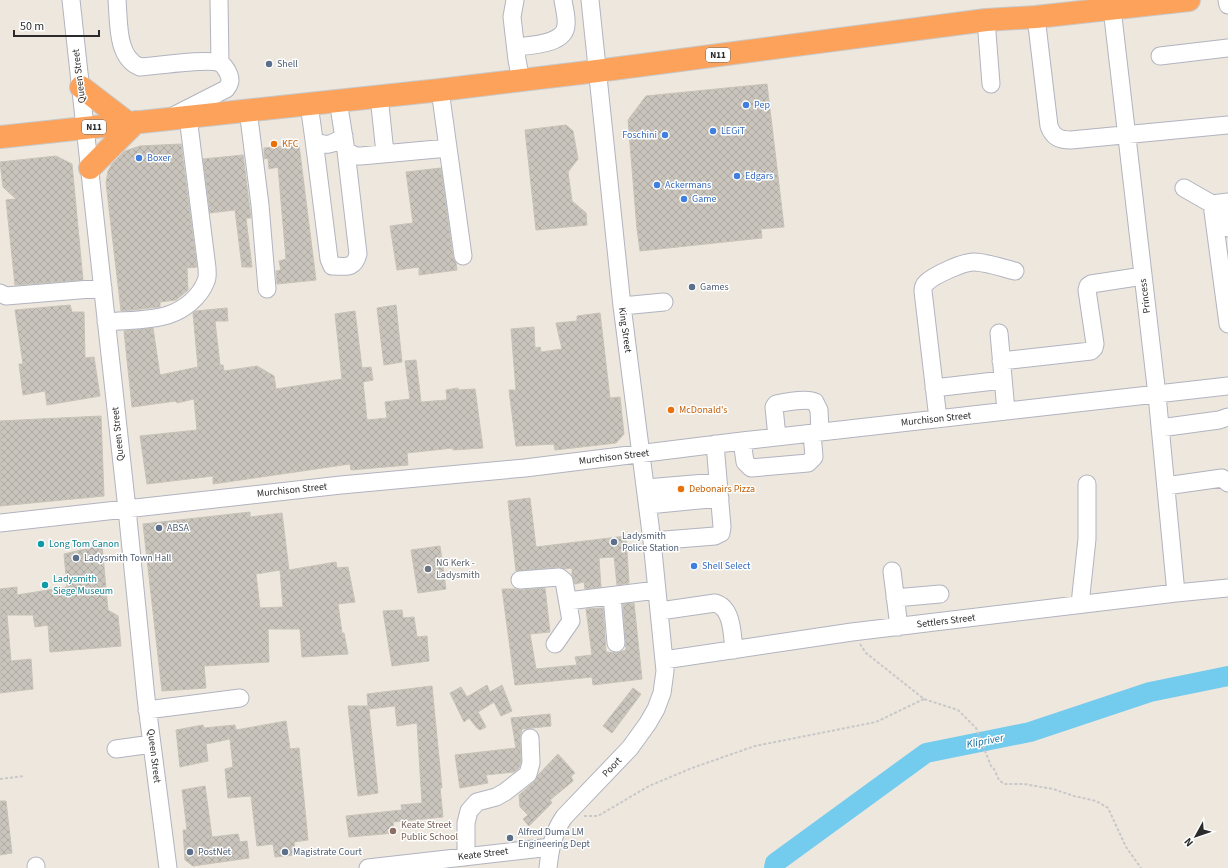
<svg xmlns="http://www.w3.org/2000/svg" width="1228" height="868" viewBox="0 0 1228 868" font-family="'Source Sans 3',sans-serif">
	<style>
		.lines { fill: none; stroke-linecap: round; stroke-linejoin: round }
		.river { stroke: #73cbed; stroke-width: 20 }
		.building { fill: url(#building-cross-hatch); stroke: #c8c3b7; fill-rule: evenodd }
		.minor-casing { stroke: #b1b4bf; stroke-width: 19 }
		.highway-casing { stroke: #c8c8c8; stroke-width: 24 }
		.path { stroke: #c8c8c8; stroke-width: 2; stroke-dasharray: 3 2; stroke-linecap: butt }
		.minor { stroke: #fff; stroke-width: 17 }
		.highway { stroke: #fca25a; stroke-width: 22 }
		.service-dot { fill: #5c6f8a; stroke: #fff; stroke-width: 1.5 }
		.shop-dot { fill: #3f7fe0; stroke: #fff; stroke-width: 1.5 }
		.food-dot { fill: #e8710a; stroke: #fff; stroke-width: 1.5 }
		.culture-dot { fill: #0f9aa8; stroke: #fff; stroke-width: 1.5 }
		.worship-dot { fill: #6b7280; stroke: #fff; stroke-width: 1.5 }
		.education-dot { fill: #8d6e63; stroke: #fff; stroke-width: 1.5 }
		.labels { text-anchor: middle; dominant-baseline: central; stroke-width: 3; stroke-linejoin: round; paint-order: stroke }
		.shield { fill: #fff; stroke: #6b6b6b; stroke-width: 1 }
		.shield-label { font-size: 9px; font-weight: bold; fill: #2b2b2b }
		.service-label { font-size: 10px; fill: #4e5e75; stroke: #fff; text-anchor: start }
		.street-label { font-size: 10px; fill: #2b2b2b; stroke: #fff }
		.shop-label { font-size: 10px; fill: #366cbe; stroke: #fff; text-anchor: start }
		.food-label { font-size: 10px; fill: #c56008; stroke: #fff; text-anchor: start }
		.culture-label { font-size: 10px; fill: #0d838f; stroke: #fff; text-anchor: start }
		.worship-label { font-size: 10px; fill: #5b616d; stroke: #fff; text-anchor: start }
		.education-label { font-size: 10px; fill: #785e54; stroke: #fff; text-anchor: start }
		.water-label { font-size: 11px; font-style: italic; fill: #106a9b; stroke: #fff }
	</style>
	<defs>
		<pattern id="building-cross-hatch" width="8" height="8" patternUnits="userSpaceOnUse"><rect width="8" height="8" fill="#c9c5bc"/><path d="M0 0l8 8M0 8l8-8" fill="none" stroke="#ada9a2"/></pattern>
	</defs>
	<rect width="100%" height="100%" fill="#ede7de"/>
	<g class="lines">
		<path class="river" d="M774,868L775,863L926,753L1030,732L1150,692L1228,676"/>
	</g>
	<path class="building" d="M767,84L784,227L761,229L762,238L640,251L637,229L628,120L646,96Z
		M566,125L573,131L578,159L568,172L572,201L586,213L587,225L536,230L525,130Z
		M181,144L197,267L187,268L188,290L176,300L160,302V307H159L121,311L106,183L108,171L112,164L125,151L140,146Z
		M299,145L316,280L277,284L276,271L281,270L279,261L286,259L278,167L269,169L268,158L264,159V148Z
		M243,155L251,218H246L252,267H242L235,210L210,213L203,159Z
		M56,156L72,164L83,280L15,285L6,200L16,199L3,187L0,162Z
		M441,168L453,257L456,263L457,270L419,275V267L397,270L390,226L413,223L406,172Z
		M70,305L72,312H84L85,358L94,357L100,396L47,405L45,391L23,395L19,364H23L15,310Z
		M396,305L402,362L384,365L377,308Z
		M227,308L228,321H215L220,365H223L224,371L257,366L274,376L276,389L342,379L335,314L355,311L362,368L371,367L373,380L363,382L367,420L387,418L385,402L410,399L405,361L416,360L421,402L447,400L446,390L458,388V390L475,389L483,448L453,450V448L407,453L408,465L351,470L350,464L213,484V476L147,484L140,436L197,430L194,399L177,403L176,401L132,407L124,331L153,328L160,375L198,367L193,313L196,311Z
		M600,313L610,398L620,397L624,434L616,443L555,450L554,444L516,446L509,390H516L511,329L534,327L535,348L540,347L541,352L562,349L556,323L577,321V316Z
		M101,416L104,496L0,506V421Z
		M530,498L536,547L626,536L629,583L617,585L614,557L599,558L601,587L585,589L584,582L575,584L572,576V568L564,569L558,567L516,571L508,501Z
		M250,512V517L282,513L289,570L336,562L337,568L348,567L355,602L338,604L342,633H344L348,654L302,657L300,629H268L269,662L204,666L206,688L162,691L143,524ZM280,570L283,607L260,608L256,574Z
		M102,545L108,610L118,616L121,646L50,652L48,625L35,627L33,615H7L11,661L31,659L33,689L0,693V589L17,587V595L67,587L64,554Z
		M440,546L446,589L418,593L411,550Z
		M545,588L550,632L530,634L536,669L577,665L575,657L592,655L586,609L603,608L606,652L616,653L626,650L623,604L634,603L642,679L593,685L592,677L515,685L502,589H515L521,590Z
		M402,610L403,618L414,617L417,637L427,636L429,661L392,666L383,611Z
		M487,685L490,692L502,685L512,711L501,716L494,702L478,712L486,727L480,730L477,728L469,718L464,722L450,693L461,687L467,697Z
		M432,686L442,788H440L443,817L393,822L394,833L349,837L346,816L402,810L401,805L422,803L417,723L397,726L395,706L369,709L378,793L358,796L348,706H368L367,694Z
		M633,688L641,694L612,733L603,726Z
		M550,714L551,726L522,729L520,738L521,762L519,768L514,772L486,775L488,783L460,788L455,755L516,748L511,718Z
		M286,721L290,749L299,748L308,840L294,842L296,855L275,857L273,844L257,846L251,796L228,798L225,769L233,767L230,739L206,744L208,761L180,767L176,730L203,725L204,728L235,725L236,730Z
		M558,754L575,773L571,776L573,781L550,800L552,803L529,826L523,819L528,815L520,807L519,795L534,782L538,775Z
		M205,786L212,837L238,834L240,842L247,841L249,858L193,866L185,860L183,830H187L182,790Z
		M0,801H6L12,853L0,855Z"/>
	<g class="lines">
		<g class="minor-casing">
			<path id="minor" d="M71,0L127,509L146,698L168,868
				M117,0C119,21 116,58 140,67C156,66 209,58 220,63C225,66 227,70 229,75C231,81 230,84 226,89L173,116
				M219,0L220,63
				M515,0L512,17L517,60L521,80
				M1111,0L1157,395L1176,593
				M1227,0L1228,5
				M1036,17L1049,126C1053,137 1059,140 1071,140L1228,125
				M986,20L991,84
				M516,47C530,45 565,45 566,25C567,17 564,8 563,0
				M1160,56L1228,48
				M440,90L463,256
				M379,96L385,153
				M338,100L346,151L356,156H361L448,148
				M309,104L314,140L329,259L332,266C345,266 354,270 358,254L346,151
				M248,110L260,205L267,289
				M314,140C325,148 334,144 344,136
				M1184,188L1212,204L1228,202
				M1225,203L1228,228
				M1212,204L1228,324
				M0,293L6,296L103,288
				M622,306L664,302
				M106,322C126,320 150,321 168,315C184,310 200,297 206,281C208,277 207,272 207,268L188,117
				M999,333L1006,411
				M1001,361L1091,351L1094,348L1095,344L1087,290L1088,286L1091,284L1143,276
				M934,388L1003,380
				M938,419L923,291C923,287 924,285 926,283C934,275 965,261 975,262C989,263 1003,268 1015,271
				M1160,428L1219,420L1228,417
				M777,437L774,407L776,404C785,402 808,398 815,402L819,410L820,432
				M742,441L745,462L751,468L808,463L814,457L812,433
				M1166,486L1222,478L1228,483
				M646,488L718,482
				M648,505L720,498
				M0,523L341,485L525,468L742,441L1228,386
				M652,541L715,536L721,533L722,527L715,444
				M892,571L899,627
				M520,580L559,577L564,581L571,621L555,644
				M612,596L616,643
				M895,598L940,594
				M568,601L657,590
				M1080,604L1087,539V484
				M660,611L715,603C733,608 732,635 734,650
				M664,660L852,632L1176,593L1228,588
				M147,710L240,698
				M116,749L152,744
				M466,857V823L469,811L477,802L496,797L505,792L528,774L531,763L530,738
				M36,866V868
				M368,868L551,847
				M548,868C550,849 553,833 564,817L630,748L648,723L656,709L662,693L665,671L652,541L622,306L590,0"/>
		</g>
		<g class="highway-casing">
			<path id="highway" d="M81,87L128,123
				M0,137L440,90L597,71L986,20L1036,17L1189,0
				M90,168L136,122"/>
		</g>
		<path class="path" d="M860,644L866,653L924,699L958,710L976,728L991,766L994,769L999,780L1004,784H1024L1053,789L1074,796L1096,801L1108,808L1126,847L1141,868
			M0,779L24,776
			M584,816H598L649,786L692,768L755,746L876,722L924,699"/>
		<use href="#minor" class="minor"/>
		<use href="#highway" class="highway"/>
	</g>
	<g class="service-dot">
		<circle cx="269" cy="64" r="4"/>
		<circle cx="692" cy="287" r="4"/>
		<circle cx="159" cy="528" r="4"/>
		<circle cx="614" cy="542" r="4"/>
		<circle cx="76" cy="558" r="4"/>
		<circle cx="510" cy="838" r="4"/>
		<circle cx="190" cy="852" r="4"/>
		<circle cx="285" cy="852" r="4"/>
	</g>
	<g class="shop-dot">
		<circle cx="746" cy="105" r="4"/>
		<circle cx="713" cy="131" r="4"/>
		<circle cx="665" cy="135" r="4"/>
		<circle cx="139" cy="158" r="4"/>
		<circle cx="737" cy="176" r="4"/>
		<circle cx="657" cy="185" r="4"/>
		<circle cx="684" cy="199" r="4"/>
		<circle cx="694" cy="566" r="4"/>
	</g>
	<g class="food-dot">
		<circle cx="274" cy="144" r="4"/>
		<circle cx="671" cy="410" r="4"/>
		<circle cx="681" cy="489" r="4"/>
	</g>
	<g class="culture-dot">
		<circle cx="41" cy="544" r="4"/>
		<circle cx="45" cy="585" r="4"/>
	</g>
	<circle class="worship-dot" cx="428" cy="569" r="4"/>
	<circle class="education-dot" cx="393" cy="831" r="4"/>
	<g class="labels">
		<g class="shield">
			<rect x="706" y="48" width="24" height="14" rx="3"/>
			<rect x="82" y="120" width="24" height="14" rx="3"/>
		</g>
		<g class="shield-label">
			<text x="718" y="55">N11</text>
			<text x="94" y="127">N11</text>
		</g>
		<g class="service-label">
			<text x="277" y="64">Shell</text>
			<text x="700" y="287">Games</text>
			<text x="167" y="528">ABSA</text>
			<text x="622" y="536">Ladysmith<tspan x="622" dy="12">Police Station</tspan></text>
			<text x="84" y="558">Ladysmith Town Hall</text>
			<text x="518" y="832">Alfred Duma LM<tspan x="518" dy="12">Engineering Dept</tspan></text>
			<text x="198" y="852">PostNet</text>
			<text x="293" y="852">Magistrate Court</text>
		</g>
		<g class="street-label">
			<text transform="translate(79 76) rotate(-97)">Queen Street</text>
			<text transform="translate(1145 296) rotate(-97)">Princess</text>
			<text transform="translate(625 330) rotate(82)">King Street</text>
			<text transform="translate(936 419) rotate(-6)">Murchison Street</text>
			<text transform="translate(118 434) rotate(-96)">Queen Street</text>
			<text transform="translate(614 457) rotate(-7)">Murchison Street</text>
			<text transform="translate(292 490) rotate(-6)">Murchison Street</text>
			<text transform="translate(946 621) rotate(-7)">Settlers Street</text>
			<text transform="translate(154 756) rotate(83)">Queen Street</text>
			<text transform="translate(612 767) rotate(-46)">Poort</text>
			<text transform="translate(483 854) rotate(-7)">Keate Street</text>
		</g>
		<g class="shop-label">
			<text x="754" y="105">Pep</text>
			<text x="721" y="131">LEGiT</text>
			<text x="657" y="135" text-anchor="end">Foschini</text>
			<text x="147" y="158">Boxer</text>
			<text x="745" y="176">Edgars</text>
			<text x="665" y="185">Ackermans</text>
			<text x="692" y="199">Game</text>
			<text x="702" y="566">Shell Select</text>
		</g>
		<g class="food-label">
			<text x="282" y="144">KFC</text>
			<text x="679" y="410">McDonald's</text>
			<text x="689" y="489">Debonairs Pizza</text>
		</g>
		<g class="culture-label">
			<text x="49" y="544">Long Tom Canon</text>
			<text x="53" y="579">Ladysmith<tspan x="53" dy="12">Siege Museum</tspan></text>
		</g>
		<g class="worship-label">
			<text x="436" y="563">NG Kerk -<tspan x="436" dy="12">Ladysmith</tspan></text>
		</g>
		<g class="education-label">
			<text x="401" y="825">Keate Street<tspan x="401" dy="12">Public School</tspan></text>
		</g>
		<g class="water-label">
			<text transform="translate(985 741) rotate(-11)">Klipriver</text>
		</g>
	</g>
	<g transform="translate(1196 836) rotate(230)" stroke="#ffffff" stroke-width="3" paint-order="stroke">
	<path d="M0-3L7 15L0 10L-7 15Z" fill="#2b2b2b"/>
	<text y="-6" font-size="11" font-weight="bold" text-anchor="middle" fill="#2b2b2b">N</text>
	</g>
	<path d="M14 30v6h85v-6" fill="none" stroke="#2b2b2b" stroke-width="2"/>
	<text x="20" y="30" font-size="12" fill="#2b2b2b" stroke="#ffffff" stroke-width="3" paint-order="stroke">50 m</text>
</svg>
